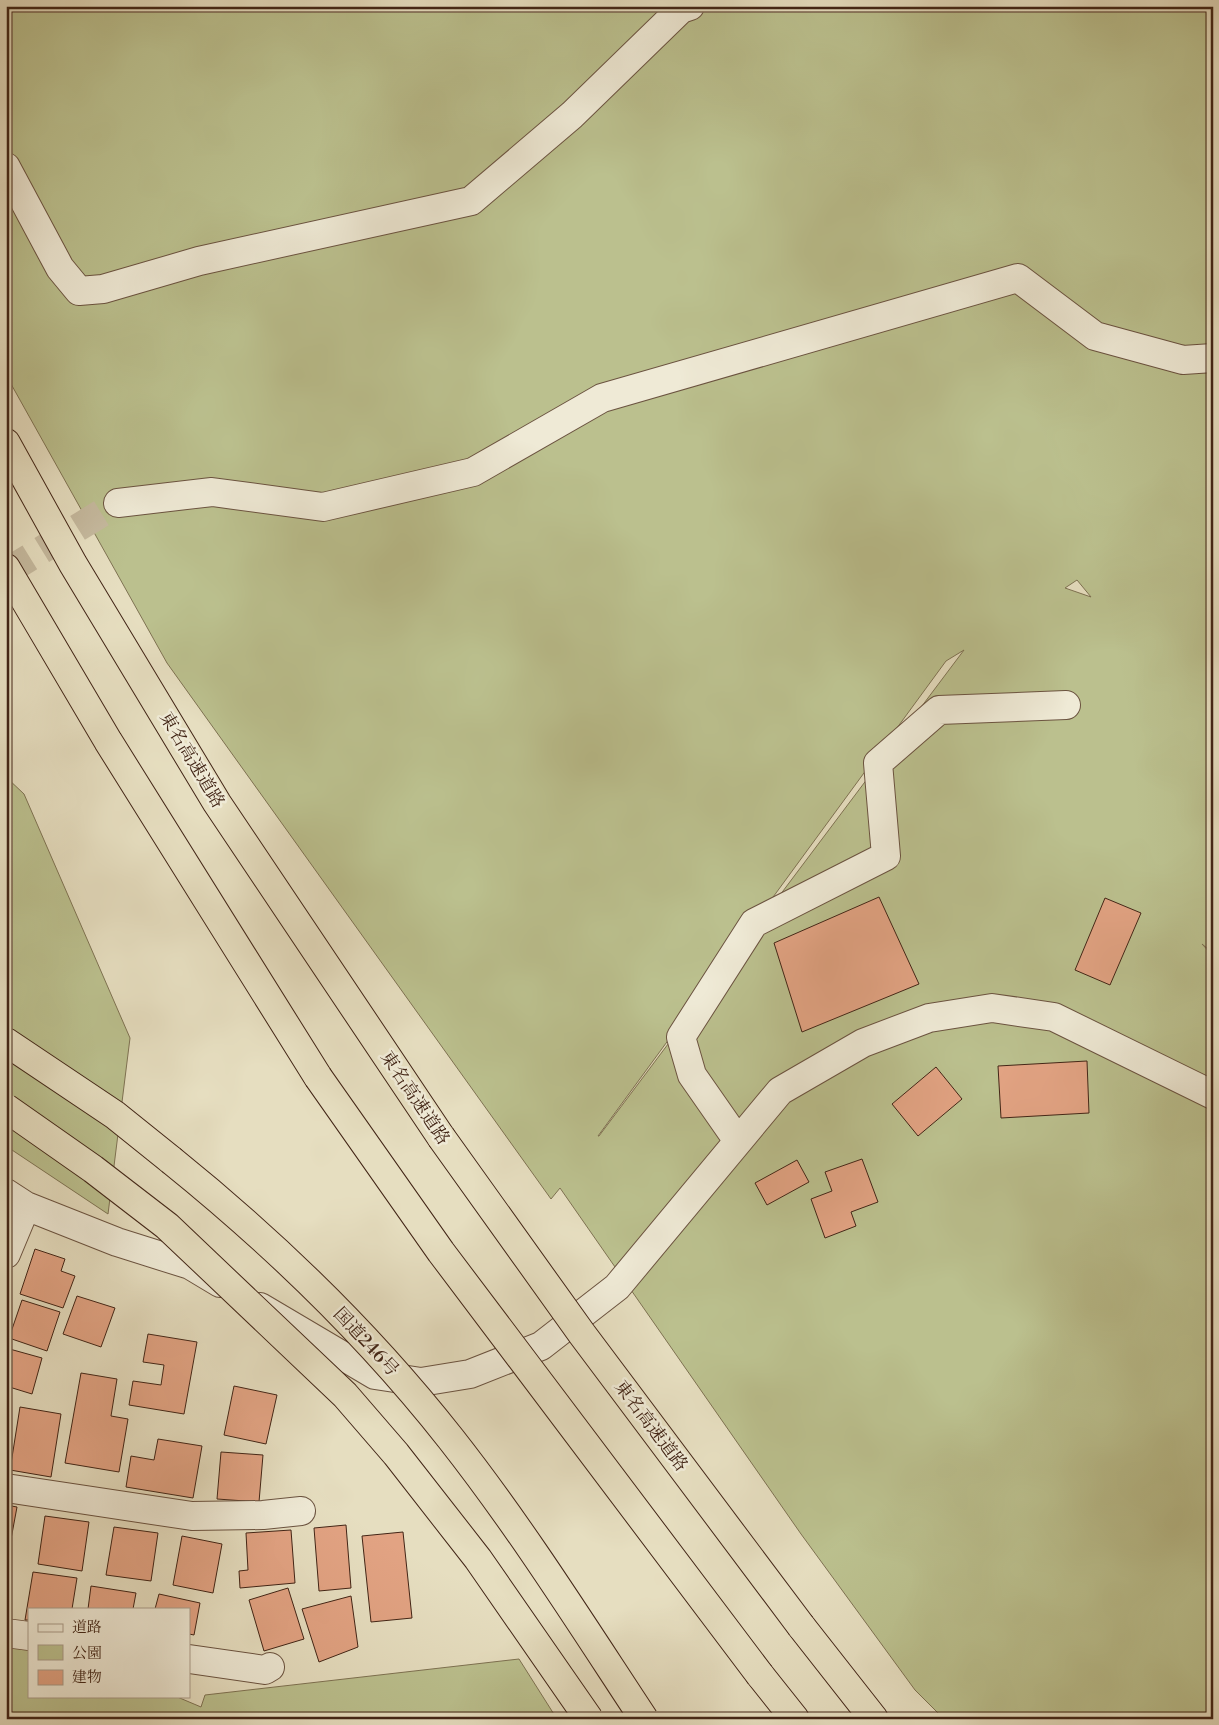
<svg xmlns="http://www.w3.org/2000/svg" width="1219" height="1725" viewBox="0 0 1219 1725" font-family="'Libre Bodoni','Noto Serif JP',serif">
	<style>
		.green { fill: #bbc08e; stroke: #7e7252; fill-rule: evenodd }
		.building { fill: #e2a383; stroke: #422516 }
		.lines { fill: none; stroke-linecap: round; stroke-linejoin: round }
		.minor-tunnel { stroke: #c5b99e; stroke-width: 28; stroke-dasharray: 28 14; stroke-linecap: butt }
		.minor-casing { stroke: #6b5340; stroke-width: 30 }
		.highway-casing { stroke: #422516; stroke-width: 30 }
		.minor { stroke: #efead6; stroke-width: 28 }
		.highway { stroke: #e6dec0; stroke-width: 28 }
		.highway-bridge-casing { stroke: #422516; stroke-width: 30; stroke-linecap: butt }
		.highway-bridge { stroke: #e6dec0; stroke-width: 28 }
		.labels { text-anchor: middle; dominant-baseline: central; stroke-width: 5; stroke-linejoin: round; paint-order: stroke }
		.street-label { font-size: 18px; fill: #422516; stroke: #efead6 }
	</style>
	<rect width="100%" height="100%" fill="#e6dec0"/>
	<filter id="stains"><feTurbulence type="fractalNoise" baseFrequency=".004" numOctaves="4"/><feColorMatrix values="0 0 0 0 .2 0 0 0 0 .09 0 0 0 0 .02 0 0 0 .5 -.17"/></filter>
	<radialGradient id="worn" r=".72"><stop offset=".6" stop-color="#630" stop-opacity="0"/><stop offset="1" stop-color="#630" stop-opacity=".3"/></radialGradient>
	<path class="green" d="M6,6H1213V953L1202,944L1213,956V1719H944L915,1690L801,1534L560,1188L551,1199L167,663L6,375ZM1077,580L1091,597L1065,588ZM964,650L599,1136H598L946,661Z
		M6,777L24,794L130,1038L108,1214L6,1146Z
		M6,1647L29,1649V1696H175L201,1707L205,1695L519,1659L557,1719H6Z"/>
	<path class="building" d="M879,897L919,984L802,1032L774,943Z
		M1105,898L1141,913L1110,985L1075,970Z
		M1087,1061L1089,1113L1001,1118L998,1066Z
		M936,1067L962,1099L918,1136L892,1104Z
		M862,1159L878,1202L851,1212L856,1226L825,1238L811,1199L832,1191L825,1172Z
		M797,1160L809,1182L767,1205L755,1183Z
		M35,1249L65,1259L61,1271L75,1276L63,1308L20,1294Z
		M77,1296L115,1308L101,1347L63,1334Z
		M22,1300L60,1312L47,1351L9,1338Z
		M148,1334L197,1342L184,1414L129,1405L133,1381L161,1385L164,1365L143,1362Z
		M6,1348L42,1358L32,1394L6,1386Z
		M81,1373L117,1379L111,1416L128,1419L119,1472L65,1463Z
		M234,1386L277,1395L266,1444L224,1435Z
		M20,1407L61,1414L51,1477L10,1470Z
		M158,1439L202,1446L193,1498L126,1487L131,1456L154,1460Z
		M221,1452L263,1455L259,1502L217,1499Z
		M6,1505L17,1507L6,1566Z
		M45,1516L89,1522L82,1571L38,1564Z
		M346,1525L351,1588L319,1591L314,1528Z
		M114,1527L158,1533L151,1581L106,1575Z
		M291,1530L295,1583L240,1588L239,1571L248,1570L246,1533Z
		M403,1532L412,1618L371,1622L362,1536Z
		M182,1536L222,1544L213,1593L173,1585Z
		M33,1572L77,1578L72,1609H29V1620H25Z
		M91,1586L136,1593L133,1609H88Z
		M288,1588L304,1639L264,1651L249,1600Z
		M159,1594L200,1603L194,1635L189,1634V1609H155Z
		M351,1596L358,1647L319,1662L302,1609Z"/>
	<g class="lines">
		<path class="minor-tunnel" d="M6,572L118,503"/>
		<g class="minor-casing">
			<path id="minor" d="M6,167L60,268L79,291L103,289L199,261L471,201L572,115L681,9L690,6
				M118,503L212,492L323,507L473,472L602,398L1018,278L1095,336L1183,360L1213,358
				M738,1141L692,1075L681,1037L754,923L886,856L878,763L939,710L1066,705
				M6,1193L26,1206L117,1242L190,1265L220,1283
				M6,1254L26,1206
				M260,1307L375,1375L421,1382L470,1374L541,1346L617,1287L780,1091L863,1043L929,1018L992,1008L1054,1017L1213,1095
				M6,1488L192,1516L263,1515L301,1511
				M6,1633L29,1636
				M189,1659L265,1670L270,1667"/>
		</g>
		<g class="highway-casing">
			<path id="highway" d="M6,443L73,564L217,803L441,1137
				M6,568L108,741L318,1077
				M6,1042L115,1115L171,1160
				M801,1626L874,1719
				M760,1675L795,1719"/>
		</g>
		<use href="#minor" class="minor"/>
		<use href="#highway" class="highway"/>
		<g class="highway-bridge-casing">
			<path id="highway-bridge" d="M318,1077L441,1252L760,1675
				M6,1108L93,1169L167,1226L345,1395L396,1454L478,1559L589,1719
				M441,1137L582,1334L801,1626
				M171,1160C274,1243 370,1336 451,1439C521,1528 582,1625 644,1719"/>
		</g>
		<use href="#highway-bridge" class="highway-bridge"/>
	</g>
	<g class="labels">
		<g class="street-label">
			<text transform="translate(192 760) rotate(59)">東名高速道路</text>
			<text transform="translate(415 1098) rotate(56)">東名高速道路</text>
			<text transform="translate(366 1342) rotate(47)">国道246号</text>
			<text transform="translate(651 1426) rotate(53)">東名高速道路</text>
		</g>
	</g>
	<rect width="1219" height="1725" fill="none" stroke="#e6dec0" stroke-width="25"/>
	<rect x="8" y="8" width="1204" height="1710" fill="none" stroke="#422516" stroke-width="2.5"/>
	<rect x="12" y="12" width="1194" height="1700" fill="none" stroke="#422516"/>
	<rect x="28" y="1608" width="162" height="90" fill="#efead6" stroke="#aa9b89"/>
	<rect x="38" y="1624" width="25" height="8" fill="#efead6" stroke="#aa9b89"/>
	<text x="72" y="1632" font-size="15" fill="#422516">道路</text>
	<rect x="38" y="1645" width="25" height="15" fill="#bbc08e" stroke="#aa9b89"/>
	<text x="72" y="1658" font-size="15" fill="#422516">公園</text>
	<rect x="38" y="1670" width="25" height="15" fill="#e2a383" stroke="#aa9b89"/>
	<text x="72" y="1682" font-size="15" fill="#422516">建物</text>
	<rect width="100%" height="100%" filter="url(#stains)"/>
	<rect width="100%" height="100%" fill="url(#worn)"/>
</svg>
